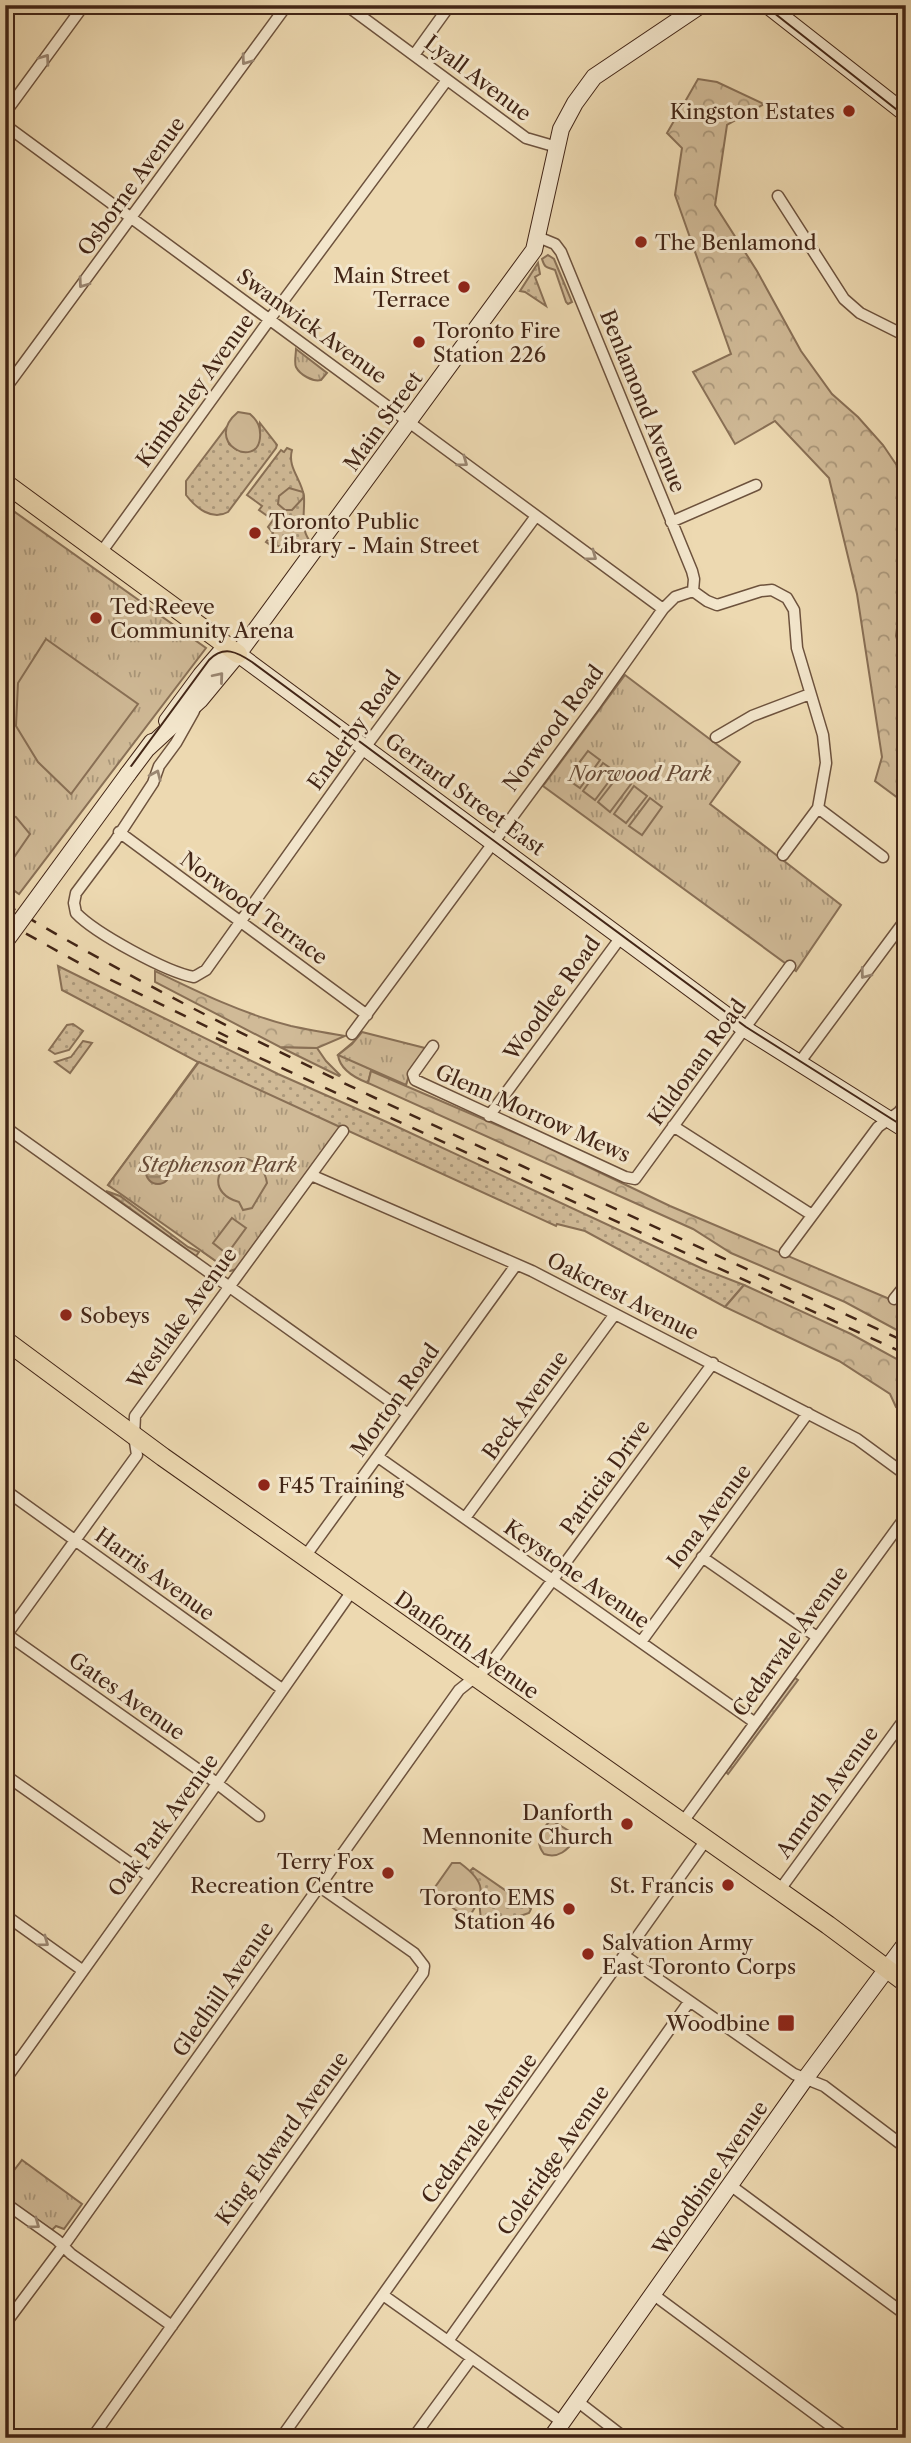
<svg xmlns="http://www.w3.org/2000/svg" width="911" height="2443" viewBox="0 0 911 2443" font-family="'Libre Caslon Text',serif">
	<style>
		.grass { fill: url(#grass-dots); stroke: #897056; stroke-width: 2 }
		.forest { fill: url(#forest-crowns); stroke: #897056; stroke-width: 2 }
		.park { fill: url(#park-tufts); stroke: #897056; stroke-width: 2 }
		.pitch { fill: #d0ba97; stroke: #897056; stroke-width: 2 }
		.water { fill: url(#water-rules); stroke: #866c53; stroke-width: 2 }
		.lines { fill: none; stroke-linecap: round; stroke-linejoin: round }
		.street-casing { stroke: #6d523d; stroke-width: 13 }
		.secondary-casing { stroke: #422516; stroke-width: 18 }
		.primary-casing { stroke: #422516; stroke-width: 20 }
		.street { stroke: #f3e6cc; stroke-width: 10 }
		.secondary { stroke: #f3e6cc; stroke-width: 16 }
		.primary { stroke: #edd9b1; stroke-width: 18 }
		.tram { stroke: #422516; stroke-width: 2 }
		.rail { stroke: #422516; stroke-width: 2.5; stroke-dasharray: 12 12; stroke-linecap: butt }
		.secondary-bridge-casing { stroke: #422516; stroke-width: 18; stroke-linecap: butt }
		.secondary-bridge { stroke: #f3e6cc; stroke-width: 16 }
		.oneway { stroke: #9a8671 }
		.poi-dot { fill: #8f2418; stroke: #f3e6cc; stroke-width: 2.5 }
		.labels { text-anchor: middle; dominant-baseline: central; stroke-width: 6; stroke-linejoin: round; paint-order: stroke }
		.street-label { font-size: 21px; fill: #422516; stroke: #f3e6cc }
		.poi-label { font-size: 21px; fill: #422516; stroke: #f3e6cc; text-anchor: end }
		.park-label { font-size: 21px; font-style: italic; fill: #664a36; stroke: #f3e6cc }
	</style>
	<defs>
		<pattern id="grass-dots" width="8" height="8" patternUnits="userSpaceOnUse" patternTransform="scale(1.75)"><rect width="8" height="8" fill="#d0ba97"/><path d="M2 2h.1M6 6h.1" fill="none" stroke="#aa977a" stroke-width="1.8" stroke-linecap="round"/></pattern>
		<pattern id="forest-crowns" width="20" height="18" patternUnits="userSpaceOnUse" patternTransform="scale(1.75)"><rect width="20" height="18" fill="#d0ba97"/><path d="M2 6a3 3 0 1 1 6 0M12 15a3 3 0 1 1 6 0" fill="none" stroke="#aa977a"/></pattern>
		<pattern id="park-tufts" width="24" height="20" patternUnits="userSpaceOnUse" patternTransform="scale(1.75)"><rect width="24" height="20" fill="#d0ba97"/><path d="M3 7l-1-3M5 7V3M7 7l1-3M15 17l-1-3M17 17v-4M19 17l1-3" fill="none" stroke="#aa977a"/></pattern>
		<pattern id="water-rules" width="6" height="5" patternUnits="userSpaceOnUse" patternTransform="scale(1.75)"><rect width="6" height="5" fill="#b39c7c"/><path d="M0 2.5h6" fill="none" stroke="#937f65"/></pattern>
	</defs>
	<rect width="100%" height="100%" fill="#edd9b1"/>
	<filter id="stains"><feTurbulence type="fractalNoise" baseFrequency=".00286" numOctaves="4"/><feColorMatrix values="0 0 0 0 .2 0 0 0 0 .09 0 0 0 0 .02 0 0 0 .5 -.17"/></filter>
	<radialGradient id="worn" r=".72"><stop offset=".6" stop-color="#630" stop-opacity="0"/><stop offset="1" stop-color="#630" stop-opacity=".3"/></radialGradient>
	<path class="grass" d="M548,255L554,259L572,302L568,304L566,302L555,270C547,267 545,269 542,259Z
		M538,263L540,274L535,277L546,306L525,292L520,291Z
		M260,423L277,445L276,448L228,512C212,521 196,508 186,495V481L226,428L229,444L237,450L259,439Z
		M287,448L292,450C287,468 302,479 304,497C305,512 300,527 309,540L305,546L291,548L287,545L286,547L278,546L271,541L269,544L266,542L273,533L268,527L273,520L259,510L262,506L247,495L281,450L284,452Z
		M58,966L278,1074L389,1123L703,1269L744,1285L725,1307L585,1231L557,1224L556,1226L340,1127L236,1269L230,1271L203,1252L205,1248L108,1185L198,1062L62,990Z
		M73,1024L83,1031L69,1050L55,1054L49,1050L67,1025Z
		M358,1038L408,1075L406,1085L371,1071L368,1083C355,1078 340,1070 338,1055Z
		M83,1041L92,1043L70,1073L55,1062L71,1057Z
		M280,1047L317,1048L326,1061L340,1075L339,1076Z
		M106,1191L120,1196L188,1247L199,1252L196,1256Z
		M795,1678L798,1680L728,1774L726,1772Z
		M473,1868L528,1906L531,1909L529,1913L482,1929L479,1901L481,1898L470,1871Z"/>
	<path class="forest" d="M698,79L717,82L764,104L727,125L715,205L757,271L801,351L832,394L858,417L883,445L906,479V596L901,598L896,636L906,668V804L875,781L882,757L857,594L829,478L775,421L735,444L693,372L731,354L675,195L682,148L667,133Z
		M155,971C198,992 243,1014 291,1026C309,1030 327,1033 345,1036L317,1048L280,1047L155,982Z
		M371,1071L534,1141L670,1206L906,1306V1335L845,1302L731,1253L693,1229L368,1083Z
		M744,1285L851,1334L906,1364V1414L896,1407L890,1394L839,1361L725,1307Z"/>
	<path class="park" d="M296,349L327,373L321,380C313,382 300,375 296,367C294,363 296,354 296,349Z
		M289,488L303,492L304,497L292,510H285L278,504L279,496Z
		M5,505L206,648L19,894L5,884Z
		M625,675L740,762L710,804L841,905L796,971L543,786Z
		M362,1032L425,1048C421,1061 409,1070 406,1085L338,1055L352,1044Z
		M199,1062L340,1127L236,1269L230,1271L108,1185Z
		M22,2160L82,2204L64,2229L56,2226L52,2230L5,2197V2182Z"/>
	<path class="pitch" d="M238,412L250,414C258,421 261,427 260,438C257,470 202,442 238,412Z
		M46,639L138,704L71,794L38,762L16,726L18,683Z
		M588,751L600,760L580,788L567,779Z
		M603,763L616,772L595,800L583,791Z
		M619,775L631,784L610,812L598,802Z
		M634,786L647,796L626,823L614,814Z
		M650,798L662,807L642,835L629,826Z
		M5,813L16,817L30,834L8,866L5,865Z
		M241,1158C255,1159 265,1169 267,1183L252,1208L243,1210L239,1202C209,1194 213,1165 241,1158Z
		M232,1218L246,1228L227,1254L213,1243Z
		M551,1820L574,1834L576,1839C567,1850 559,1859 544,1854C534,1841 540,1831 551,1820Z
		M452,1863H460C487,1883 485,1892 468,1919L434,1894L433,1890Z"/>
	<path class="water" d="M146 1172a12 12 0 1 1 24 0a12 12 0 1 1-24 0Z"/>
	<g class="lines">
		<g class="street-casing">
			<path id="street" d="M346,5L526,138L557,147
				M414,55L450,5
				M5,113L84,5
				M5,125L663,609
				M778,196L844,299L860,313L906,336
				M538,237L555,244L561,252L692,571L694,579L693,591
				M5,389L287,5
				M671,522L756,485
				M100,554L275,312L447,80
				M693,591L707,601L717,605L761,591L772,590L787,598L794,610L797,648L823,735L826,763L818,808L783,855
				M194,711L176,743L159,766L153,783L115,841L76,893L74,903L76,913C95,933 166,972 194,977L206,970L355,761L536,516
				M716,737L752,716L810,694
				M818,808L883,857
				M119,832L367,1015
				M352,1034L595,705L663,609L675,597L693,591
				M433,1046L413,1074L415,1080L625,1177L635,1179L790,966
				M799,1063L906,919
				M489,1116L621,937
				M673,1126L812,1215
				M5,1127L408,1414
				M311,1175L532,1271L615,1314L857,1439L906,1475
				M785,1252L878,1127L899,1112L906,1103
				M894,1299L906,1284
				M378,1457L754,1722
				M5,1490L282,1689
				M465,1518L615,1314
				M702,1557L817,1637
				M304,1558L516,1265
				M5,1633L206,1775L259,1816
				M5,1637L137,1455L134,1436L135,1416L343,1131
				M641,1642L808,1413
				M5,1775L150,1877
				M682,1823L906,1516
				M779,1891L906,1717
				M5,1915L82,1970
				M625,1956L794,2074L824,2086L906,2148
				M5,2055L17,2063
				M5,2080L216,1785L352,1591
				M730,2185L906,2315
				M5,2203L57,2240L71,2254L172,2326
				M383,2295L562,2422
				M654,2295L847,2438
				M5,2324L67,2241L459,1690L489,1666L713,1363
				M448,2341L689,2002
				M577,2401L625,2438
				M92,2438L423,1973L424,1966L414,1953L320,1887
				M281,2438L706,1840
				M413,2438L471,2359"/>
		</g>
		<g class="secondary-casing">
			<path id="secondary" d="M767,5L906,114
				M238,654L745,1029L906,1130
				M167,721L201,675L226,646
				M147,749L200,700L238,654L534,250L561,129L575,103L594,77L701,5
				M128,774L152,742
				M551,2438L805,2079L906,1943"/>
		</g>
		<g class="primary-casing">
			<path id="primary" d="M5,483L238,654
				M5,1340L163,1457L828,1925L906,1983"/>
		</g>
		<use href="#street" class="street"/>
		<use href="#secondary" class="secondary"/>
		<use href="#primary" class="primary"/>
		<path class="tram" d="M764,5L906,117
			M5,938L209,660C224,645 237,652 252,662L746,1027L906,1128"/>
		<path class="rail" d="M5,904C170,1003 345,1085 520,1165C649,1224 777,1283 906,1342
			M5,922L99,974L228,1037
			M216,1038L906,1354"/>
		<g class="secondary-bridge-casing">
			<path id="secondary-bridge" d="M5,942L128,774"/>
		</g>
		<use href="#secondary-bridge" class="secondary-bridge"/>
	</g>
	<defs><path id="oneway-chevron" d="M-2-3.5L2.5 0L-2 3.5" fill="none" stroke-width="1.6" stroke-linecap="round" stroke-linejoin="round" transform="scale(1.75)"/></defs>
	<g class="oneway">
		<use href="#oneway-chevron" transform="translate(45 59) rotate(-54)"/>
		<use href="#oneway-chevron" transform="translate(246 60) rotate(126)"/>
		<use href="#oneway-chevron" transform="translate(83 283) rotate(126)"/>
		<use href="#oneway-chevron" transform="translate(463 462) rotate(36)"/>
		<use href="#oneway-chevron" transform="translate(592 556) rotate(36)"/>
		<use href="#oneway-chevron" transform="translate(219 677) rotate(-50)"/>
		<use href="#oneway-chevron" transform="translate(156 775) rotate(-66)"/>
		<use href="#oneway-chevron" transform="translate(865 974) rotate(127)"/>
		<use href="#oneway-chevron" transform="translate(44 1942) rotate(36)"/>
		<use href="#oneway-chevron" transform="translate(35 2224) rotate(36)"/>
	</g>
	<g class="poi-dot">
		<circle cx="849" cy="111" r="7"/>
		<circle cx="641" cy="242" r="7"/>
		<circle cx="464" cy="287" r="7"/>
		<circle cx="419" cy="342" r="7"/>
		<circle cx="255" cy="533" r="7"/>
		<circle cx="96" cy="618" r="7"/>
		<circle cx="66" cy="1315" r="7"/>
		<circle cx="264" cy="1485" r="7"/>
		<circle cx="627" cy="1824" r="7"/>
		<circle cx="388" cy="1873" r="7"/>
		<circle cx="728" cy="1885" r="7"/>
		<circle cx="569" cy="1909" r="7"/>
		<circle cx="588" cy="1954" r="7"/>
		<rect x="777" y="2014" width="18" height="18" rx="3.5"/>
	</g>
	<g class="labels">
		<g class="street-label">
			<text transform="translate(478 78) rotate(37)">Lyall Avenue</text>
			<text transform="translate(131 186) rotate(-54)">Osborne Avenue</text>
			<text transform="translate(312 326) rotate(36)">Swanwick Avenue</text>
			<text transform="translate(195 390) rotate(-54)">Kimberley Avenue</text>
			<text transform="translate(643 401) rotate(68)">Benlamond Avenue</text>
			<text transform="translate(383 421) rotate(-54)">Main Street</text>
			<text transform="translate(553 728) rotate(-53)">Norwood Road</text>
			<text transform="translate(354 730) rotate(-54)">Enderby Road</text>
			<text transform="translate(465 794) rotate(36)">Gerrard Street East</text>
			<text transform="translate(254 908) rotate(36)">Norwood Terrace</text>
			<text transform="translate(552 998) rotate(-54)">Woodlee Road</text>
			<text transform="translate(697 1062) rotate(-54)">Kildonan Road</text>
			<text transform="translate(533 1113) rotate(24)">Glenn Morrow Mews</text>
			<text transform="translate(623 1296) rotate(27)">Oakcrest Avenue</text>
			<text transform="translate(182 1318) rotate(-54)">Westlake Avenue</text>
			<text transform="translate(395 1400) rotate(-54)">Morton Road</text>
			<text transform="translate(525 1405) rotate(-54)">Beck Avenue</text>
			<text transform="translate(605 1477) rotate(-54)">Patricia Drive</text>
			<text transform="translate(709 1516) rotate(-53)">Iona Avenue</text>
			<text transform="translate(155 1574) rotate(36)">Harris Avenue</text>
			<text transform="translate(577 1574) rotate(35)">Keystone Avenue</text>
			<text transform="translate(790 1641) rotate(-54)">Cedarvale Avenue</text>
			<text transform="translate(467 1645) rotate(35)">Danforth Avenue</text>
			<text transform="translate(127 1696) rotate(35)">Gates Avenue</text>
			<text transform="translate(827 1792) rotate(-54)">Amroth Avenue</text>
			<text transform="translate(163 1825) rotate(-54)">Oak Park Avenue</text>
			<text transform="translate(223 1989) rotate(-55)">Gledhill Avenue</text>
			<text transform="translate(479 2128) rotate(-54)">Cedarvale Avenue</text>
			<text transform="translate(282 2138) rotate(-54)">King Edward Avenue</text>
			<text transform="translate(553 2160) rotate(-55)">Coleridge Avenue</text>
			<text transform="translate(710 2178) rotate(-55)">Woodbine Avenue</text>
		</g>
		<g class="poi-label">
			<text x="835" y="111">Kingston Estates</text>
			<text x="655" y="242" text-anchor="start">The Benlamond</text>
			<text x="450" y="275">Main Street<tspan x="450" dy="24">Terrace</tspan></text>
			<text x="433" y="330" text-anchor="start">Toronto Fire<tspan x="433" dy="24">Station 226</tspan></text>
			<text x="269" y="521" text-anchor="start">Toronto Public<tspan x="269" dy="24">Library - Main Street</tspan></text>
			<text x="110" y="606" text-anchor="start">Ted Reeve<tspan x="110" dy="24">Community Arena</tspan></text>
			<text x="80" y="1315" text-anchor="start">Sobeys</text>
			<text x="278" y="1485" text-anchor="start">F45 Training</text>
			<text x="613" y="1812">Danforth<tspan x="613" dy="24">Mennonite Church</tspan></text>
			<text x="374" y="1861">Terry Fox<tspan x="374" dy="24">Recreation Centre</tspan></text>
			<text x="714" y="1885">St. Francis</text>
			<text x="555" y="1897">Toronto EMS<tspan x="555" dy="24">Station 46</tspan></text>
			<text x="602" y="1942" text-anchor="start">Salvation Army<tspan x="602" dy="24">East Toronto Corps</tspan></text>
			<text x="770" y="2023">Woodbine</text>
		</g>
		<g class="park-label">
			<text x="640" y="773">Norwood Park</text>
			<text x="218" y="1164">Stephenson Park</text>
		</g>
	</g>
	<rect width="911" height="2443" fill="none" stroke="#edd9b1" stroke-width="28"/>
	<rect x="7" y="7" width="897" height="2429" fill="none" stroke="#422516" stroke-width="3.5"/>
	<rect x="14" y="14" width="883" height="2415" fill="none" stroke="#422516" stroke-width="2"/>
	<rect width="100%" height="100%" filter="url(#stains)"/>
	<rect width="100%" height="100%" fill="url(#worn)"/>
</svg>
